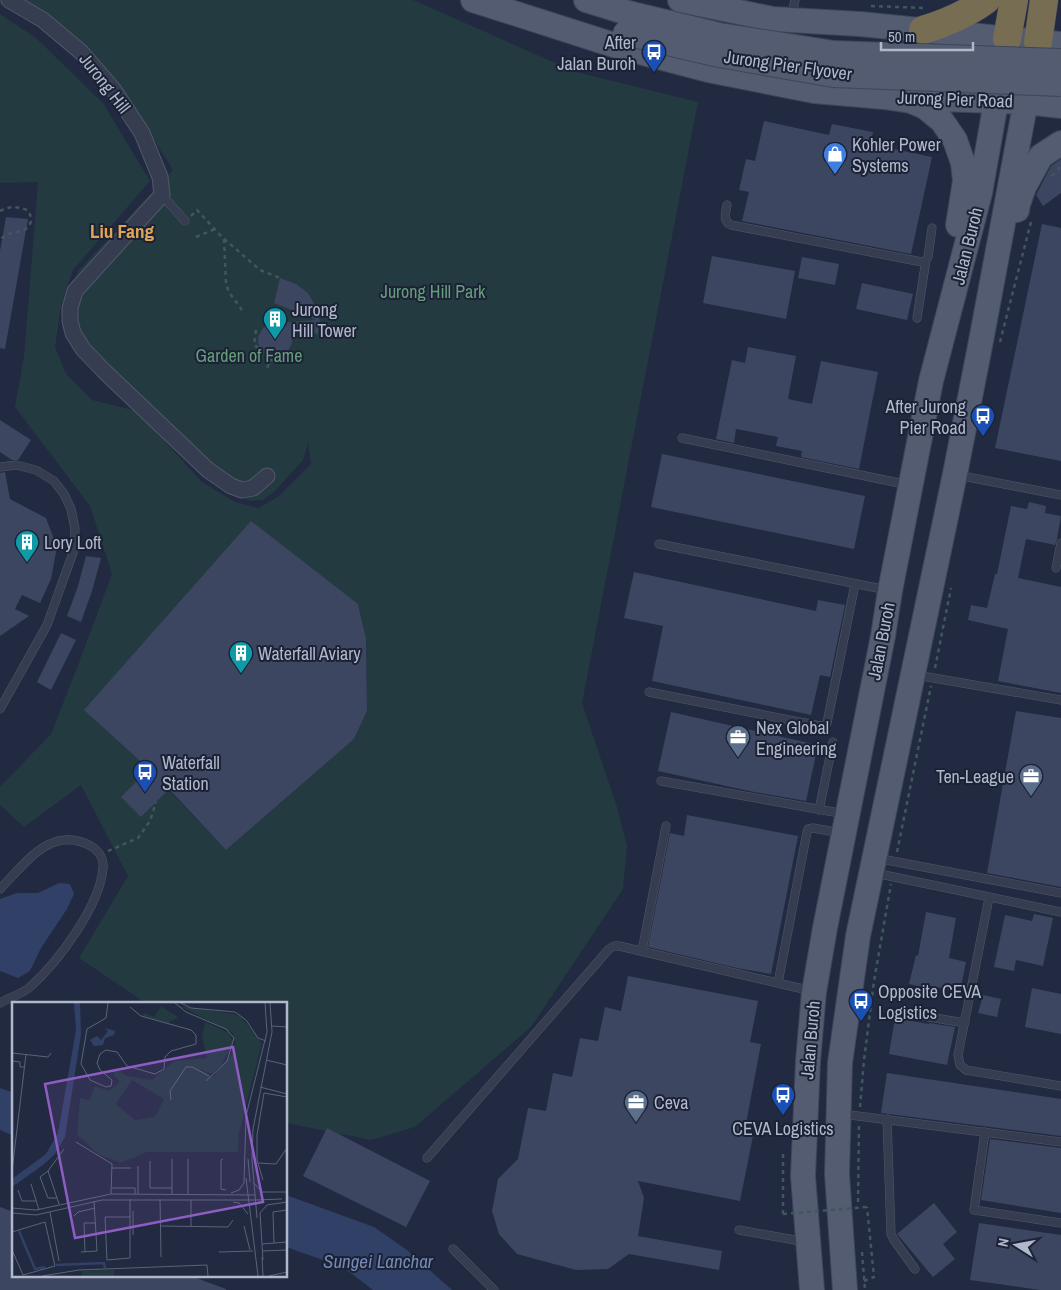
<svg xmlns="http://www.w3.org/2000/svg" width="1061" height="1290" viewBox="0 0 1061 1290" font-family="'Archivo Narrow',sans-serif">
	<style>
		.green { fill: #233a41; fill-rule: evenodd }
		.water { fill: #314067 }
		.building { fill: #3d4661 }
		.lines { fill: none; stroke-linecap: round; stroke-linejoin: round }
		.lane-casing { stroke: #51586b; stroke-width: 9 }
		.street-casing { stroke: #51586b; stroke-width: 17 }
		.primary-casing { stroke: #3f4659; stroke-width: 26 }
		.highway-casing { stroke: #3e4558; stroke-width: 29 }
		.path { stroke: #41575e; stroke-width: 2.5; stroke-dasharray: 4 4; stroke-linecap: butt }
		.lane { stroke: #363d50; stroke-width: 8 }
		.street { stroke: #363d50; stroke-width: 15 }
		.primary { stroke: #535c70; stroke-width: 24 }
		.highway { stroke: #776d52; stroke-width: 28 }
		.primary-bridge-casing { stroke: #3f4659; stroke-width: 26; stroke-linecap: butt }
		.path-bridge { stroke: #41575e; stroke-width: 2.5; stroke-dasharray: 4 4; stroke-linecap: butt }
		.primary-bridge { stroke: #535c70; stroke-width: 24 }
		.labels { text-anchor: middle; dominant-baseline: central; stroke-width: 4; stroke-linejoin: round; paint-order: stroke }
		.poi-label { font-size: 18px; fill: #b2b8cb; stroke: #1b2235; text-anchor: start }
		.street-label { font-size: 18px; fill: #b2b8cb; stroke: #1b2235 }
		.park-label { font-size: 18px; fill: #669e7b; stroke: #1b2235 }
		.neighbourhood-label { font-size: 19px; font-weight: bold; fill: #e0a557; stroke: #1b2235 }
		.water-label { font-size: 19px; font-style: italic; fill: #7689b6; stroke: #1b2235 }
		.inset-river { fill: none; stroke: #314067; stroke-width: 2.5 }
		.inset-road { fill: none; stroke: #5b6378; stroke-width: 1 }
		.view { fill: #8e5dc3; fill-opacity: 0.15; stroke: #8e5dc3; stroke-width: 2.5 }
		.inset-edge { fill: none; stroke: #b2b8cb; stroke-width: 2.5 }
	</style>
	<rect width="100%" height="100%" fill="#212a40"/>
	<path class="green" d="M21,0H413L576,72L698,102L582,703L617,807L627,846L623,889L531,1027L415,1127L371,1140L286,1123V1004H147L79,958L128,876L81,785L24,827L0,805V787L51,734L78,665L112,574L90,506L15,407L24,356L38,182L0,183V14L36,38L103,103L150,181L73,270L61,305L55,347L66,374L92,400L137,411L202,482L235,502L258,508L279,496L311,464L308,443L303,460L275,491L263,500L250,501L230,492L90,366L65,304L79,270L173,170L131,104ZM358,604L366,639L367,711L354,739L226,850L149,769Z"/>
	<path class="water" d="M59,883L70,884L74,894L67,909L41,948L30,971L18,978L0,971V899L17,893H38Z
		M0,1088L14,1093V1136L0,1130Z
		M286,1195L374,1227L407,1250L452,1290H373L343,1267L286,1247Z"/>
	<path class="building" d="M764,121L829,135L832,124L873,132L870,144L932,157L911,254L742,221L749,192L739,190L746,159L755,161Z
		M1061,159V193L1043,206L1036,195L1037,193L1051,166Z
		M6,217L28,219L5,349L0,348V251Z
		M1042,224L1061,228V461L995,448Z
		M712,256L795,271L786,319L703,303Z
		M802,257L839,264L835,285L798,278Z
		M280,278L296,284L308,293L317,309L320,322H319L318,334L291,329L292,343L287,353L281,356L273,357L266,355L259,348L258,337L263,328L269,324L316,320L274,303Z
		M862,283L913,294L907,320L856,309Z
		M748,347L796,356L788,399L812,404L821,361L878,372L859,469L801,457L802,451L776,446L778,437L736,429L734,443L716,439L732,360L745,363Z
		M0,420L31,440L18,460H12L0,452Z
		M662,454L865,496L854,549L651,507Z
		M5,472L10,499L46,518L57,547L51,579L40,603L22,595L15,609L29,616L0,636V473Z
		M1029,502L1046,506L1045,513L1061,516L1057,539L1055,545L1026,539L1018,578L1061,587V693L998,681L1008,629L968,620L971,605L987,608L995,574H997L1011,506L1027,509Z
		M251,521L358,604L366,639L367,711L354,739L226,850L169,789L141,817L121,797L149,769L84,710Z
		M86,556L101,558L92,591L81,622L67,616L78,586Z
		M634,572L816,611L818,600L845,605L830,677L820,675L811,715L652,681L663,626L624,618Z
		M61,633L76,640L51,690L37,682Z
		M1016,711L1061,718V887L987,873Z
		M671,712L818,745L806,801L749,791L658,771Z
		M687,815L798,836L771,974L737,968L648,947L670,833L684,836Z
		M926,912L956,918L949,958L966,962L959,997L949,995L950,990L922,984V987L909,984L916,955L918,956Z
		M1034,914L1053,918L1043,966L1016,960L1014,971L994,967L1005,915L1032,921Z
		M628,976L758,1001L750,1042L761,1044L744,1134L753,1136L740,1201L638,1181L644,1198L638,1236L722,1251L719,1270L629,1254L608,1269L576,1270L517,1254L499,1234L492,1211L498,1179L518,1159L528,1108L546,1111L553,1073L572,1077L580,1038L598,1041L605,1007L621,1011Z
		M1032,988L1061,994V1034L1025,1027Z
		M983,995L1001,999L997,1017L978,1013Z
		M895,1018L929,1024V1023L955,1027L947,1065L889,1054Z
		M887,1073L1061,1099V1136L881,1113Z
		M327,1128L430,1181L406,1227L303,1176Z
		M990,1139L1061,1148V1213L981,1200Z
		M934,1203L957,1232L943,1244L955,1259L933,1277L897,1234Z
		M0,1207L14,1212V1276H191L226,1289V1290H0Z
		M979,1223L1061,1235V1290H1040L970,1280Z"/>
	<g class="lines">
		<g class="lane-casing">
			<path id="lane" d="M791,18L795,0
				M162,195L185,221
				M727,205C726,212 722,221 731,225L922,262L926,260L928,257L932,228
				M917,318L926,260
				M682,438L909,485
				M0,467L16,465L36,470L54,481L64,494L71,509L75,529L74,550L47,625L0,709
				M957,475L1061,495
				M659,544L887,590
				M1056,568L1061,543
				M916,675L1061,700
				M649,692L820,726L825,725L827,723L855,584
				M661,781L845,814
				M819,810L833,742
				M876,858L1061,893
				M875,873L1061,912
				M0,889C25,864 51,824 91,846C99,851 104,859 103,868C100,906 58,962 30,987C22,994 9,998 0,1003
				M989,898L958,1055L960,1065L966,1070L1061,1086
				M642,951L666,826
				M778,983L807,832L808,829L813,828L841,833
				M911,1014L965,1023
				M842,1114L1061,1142
				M887,1119L891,1234L894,1240L915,1269
				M985,1132L974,1210L1061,1223
				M427,1158L609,949L614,946H619L812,991
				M739,1230L806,1242
				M453,1249L494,1290"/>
		</g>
		<g class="street-casing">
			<path id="street" d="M9,0L43,20L81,52L113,89L142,133L160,177L162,195L75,291L70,308V321L73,333L83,349L104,371L208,470L231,486L242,490L253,488L267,476"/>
		</g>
		<g class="primary-casing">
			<path id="primary" d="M473,0L620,47L708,70L814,91L884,97L911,101L925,107L942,121L955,140L963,163L965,181L958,225
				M586,0L628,13
				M680,0L773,19L860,24L1061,44
				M911,98L1026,102L1061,106
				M1017,210L1018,204L1024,187L1041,156L1061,143
				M812,1290L803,1176L808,1061L814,992L825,928L883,636L890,591L931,381L980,193L1003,62
				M845,1290L837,1174L840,1063L858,936L955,474L981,341L1033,63"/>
		</g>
		<g class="highway-casing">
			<path id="highway" d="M923,30C946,23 967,14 986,0
				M1007,39L1014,0
				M1038,42L1044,0"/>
		</g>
		<path class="path" d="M871,6L925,8
			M1052,176L1061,166
			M0,211C10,206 17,206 27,210C30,213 31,216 31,221C28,234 15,230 7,235C4,236 2,238 0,240
			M191,216L197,210L222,237L260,270L280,278
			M196,237L215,229
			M224,239L226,284L229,292L242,310
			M256,330L254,344L269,360L267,371
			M1000,342L1031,222
			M269,360L284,361
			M935,668L951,588
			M108,851L138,838L150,821L156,802
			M897,852L931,686
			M860,1107L864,1060L874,981L891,884
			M858,1202L859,1125
			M783,1214V1154H786
			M862,1252L865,1290
			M864,1281L874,1277L867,1207"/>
		<use href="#lane" class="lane"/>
		<use href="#street" class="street"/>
		<use href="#primary" class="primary"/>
		<use href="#highway" class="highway"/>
		<g class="primary-bridge-casing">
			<path id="primary-bridge" d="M628,13L719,35L834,53L1061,61
				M625,33L719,55L833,75L1061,84"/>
		</g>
		<path class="path-bridge" d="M783,1214L867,1207"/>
		<use href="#primary-bridge" class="primary-bridge"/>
	</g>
	<defs>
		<g id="bus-pin" transform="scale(1.25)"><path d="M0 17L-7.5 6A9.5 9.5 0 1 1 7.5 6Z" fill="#1a4fb4" stroke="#1b2235"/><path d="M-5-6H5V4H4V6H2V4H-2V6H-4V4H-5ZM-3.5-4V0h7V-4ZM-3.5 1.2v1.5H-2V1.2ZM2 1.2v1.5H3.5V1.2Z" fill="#fff"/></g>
		<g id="shop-pin" transform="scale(1.25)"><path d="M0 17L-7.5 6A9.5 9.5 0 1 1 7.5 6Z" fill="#3f7fe0" stroke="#1b2235"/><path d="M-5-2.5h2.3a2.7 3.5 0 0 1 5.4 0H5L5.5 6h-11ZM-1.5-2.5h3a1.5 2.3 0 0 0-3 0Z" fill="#fff"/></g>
		<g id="building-pin" transform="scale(1.25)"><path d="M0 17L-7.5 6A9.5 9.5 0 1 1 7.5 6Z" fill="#0f9aa8" stroke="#1b2235"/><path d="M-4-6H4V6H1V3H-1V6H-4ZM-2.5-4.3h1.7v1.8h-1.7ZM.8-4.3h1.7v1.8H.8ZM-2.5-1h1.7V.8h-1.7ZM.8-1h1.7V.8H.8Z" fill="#fff"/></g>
		<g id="office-pin" transform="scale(1.25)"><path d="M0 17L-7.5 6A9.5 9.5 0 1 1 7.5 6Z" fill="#5c6f8a" stroke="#1b2235"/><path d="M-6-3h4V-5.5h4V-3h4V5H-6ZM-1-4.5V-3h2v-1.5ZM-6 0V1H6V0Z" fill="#fff"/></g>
	</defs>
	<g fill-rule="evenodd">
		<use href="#bus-pin" x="654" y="52"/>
		<use href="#shop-pin" x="835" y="154"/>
		<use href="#building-pin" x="275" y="319"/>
		<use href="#bus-pin" x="983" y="416"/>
		<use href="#building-pin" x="27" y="542"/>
		<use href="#building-pin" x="241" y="653"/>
		<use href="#office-pin" x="738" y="737"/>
		<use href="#bus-pin" x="145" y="772"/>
		<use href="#office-pin" x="1031" y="776"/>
		<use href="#bus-pin" x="861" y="1001"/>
		<use href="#bus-pin" x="783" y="1095"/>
		<use href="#office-pin" x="636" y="1102"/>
	</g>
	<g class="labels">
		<g class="poi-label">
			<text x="636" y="42" text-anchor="end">After<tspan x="636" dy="21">Jalan Buroh</tspan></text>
			<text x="852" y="144">Kohler Power<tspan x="852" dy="21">Systems</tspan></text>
			<text x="292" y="309">Jurong<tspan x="292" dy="21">Hill Tower</tspan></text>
			<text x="966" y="406" text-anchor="end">After Jurong<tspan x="966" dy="21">Pier Road</tspan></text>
			<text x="44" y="542">Lory Loft</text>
			<text x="258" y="653">Waterfall Aviary</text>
			<text x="756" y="727">Nex Global<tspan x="756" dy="21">Engineering</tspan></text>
			<text x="162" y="762">Waterfall<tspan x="162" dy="21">Station</tspan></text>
			<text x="1014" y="776" text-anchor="end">Ten-League</text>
			<text x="878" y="991">Opposite CEVA<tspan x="878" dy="21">Logistics</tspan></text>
			<text x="654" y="1102">Ceva</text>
			<text x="783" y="1128" text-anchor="middle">CEVA Logistics</text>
		</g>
		<g class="street-label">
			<text transform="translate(788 65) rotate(8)">Jurong Pier Flyover</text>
			<text transform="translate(105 83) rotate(52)">Jurong Hill</text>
			<text transform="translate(955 99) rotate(2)">Jurong Pier Road</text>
			<text transform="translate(967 246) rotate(-76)">Jalan Buroh</text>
			<text transform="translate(881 641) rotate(-79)">Jalan Buroh</text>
			<text transform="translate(810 1040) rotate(-85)">Jalan Buroh</text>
		</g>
		<g class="park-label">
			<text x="433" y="291">Jurong Hill Park</text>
			<text x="249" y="355">Garden of Fame</text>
		</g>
		<g class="neighbourhood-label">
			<text x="122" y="231">Liu Fang</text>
		</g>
		<g class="water-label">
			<text x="378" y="1261">Sungei Lanchar</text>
		</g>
	</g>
	<g transform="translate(12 1002)">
		<rect width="275" height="275" fill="#212a40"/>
		<path d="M149,4L166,15L156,21L131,14L132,11L142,15ZM168,4L222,12L230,16L250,41L227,131L226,150H135L109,161L86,152L65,132L68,96L77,98L83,84L97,89L108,80L101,72L104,67L115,74L140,78L162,59L195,56L190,36L193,20L217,31L221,41L209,63L199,72L186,66L201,75L220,52L223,43L221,31ZM120,78L152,97L143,115L123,118L104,102ZM102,268V274H70V269Z" fill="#233a41" fill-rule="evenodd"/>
		<path d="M62,1H68L69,32L53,135L43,152L31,163L0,185V177L34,152L46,131L64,28ZM93,26L103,29L102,33L93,36L91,43L82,44L78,38L85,34L89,38L96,29Z" fill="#314067"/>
		<path class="inset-river" d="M7,229L23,267L33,265M44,263L92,261L93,266"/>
		<path class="inset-road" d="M96,1L94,16L75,27L69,62L78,78L94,85L99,84L100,78L88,68L85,61L88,52L94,48L105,50L115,64L143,72L152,67L153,55L159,49L184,42V33L179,28L129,14L118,5M163,1L174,10L214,27L222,36L215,59L194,79M169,1L179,6L223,10L234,18L246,36L254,39M260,24L275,25M0,51L36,55L39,51M254,58L275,63M0,59L8,60V65H12M248,85L275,92M159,98L158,89L174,65H180L197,74M64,140L100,162L99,192M211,157L209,158V187L214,188M236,157L238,180M138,159V186H160M246,161L264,162L275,146M126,164V192M100,166H119M0,169L14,52M36,169L52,147M234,176L246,274M251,178L245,158V133L252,91L275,95M242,181L250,190H275M19,182L27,208M100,186H123V192M6,188L10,199H24M219,191L227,188L232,181L234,114L255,30L253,1M160,192V157M176,192V157M45,196L36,169L28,175L36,196H45L47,202M148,197L149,255M179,198V224M244,198L270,197M221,200L227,201L236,212M0,206L24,208L99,192L243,193M121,209V233M38,210L47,259M0,211L24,213L90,198H244M62,214L66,210L83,206M118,215H93L95,258L118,256V197M245,216L240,158L241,127L260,30L258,1M149,224L216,225L221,218M232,224L238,248M0,230L33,220L43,264L11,273L0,248M262,241L261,210L275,208M250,242L275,240M251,249L275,248M69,250L85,249L82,199M73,250L72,221H84M207,250L241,249M250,255L251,274M251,258L248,211L255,203L275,200M30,274L67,268L195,263L196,274M257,274L275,270"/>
		<path class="view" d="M221,45L251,200L63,236L33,82Z"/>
		<rect width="275" height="275" class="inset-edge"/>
	</g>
	<g transform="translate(1016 1245) rotate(281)" stroke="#1b2235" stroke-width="4" paint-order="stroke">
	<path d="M0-4L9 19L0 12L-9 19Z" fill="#b2b8cb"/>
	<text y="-8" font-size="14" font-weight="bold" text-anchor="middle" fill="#b2b8cb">N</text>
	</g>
	<path d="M881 42v8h92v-8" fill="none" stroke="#b2b8cb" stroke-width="2.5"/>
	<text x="888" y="42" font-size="15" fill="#b2b8cb" stroke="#1b2235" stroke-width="4" paint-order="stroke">50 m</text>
</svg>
